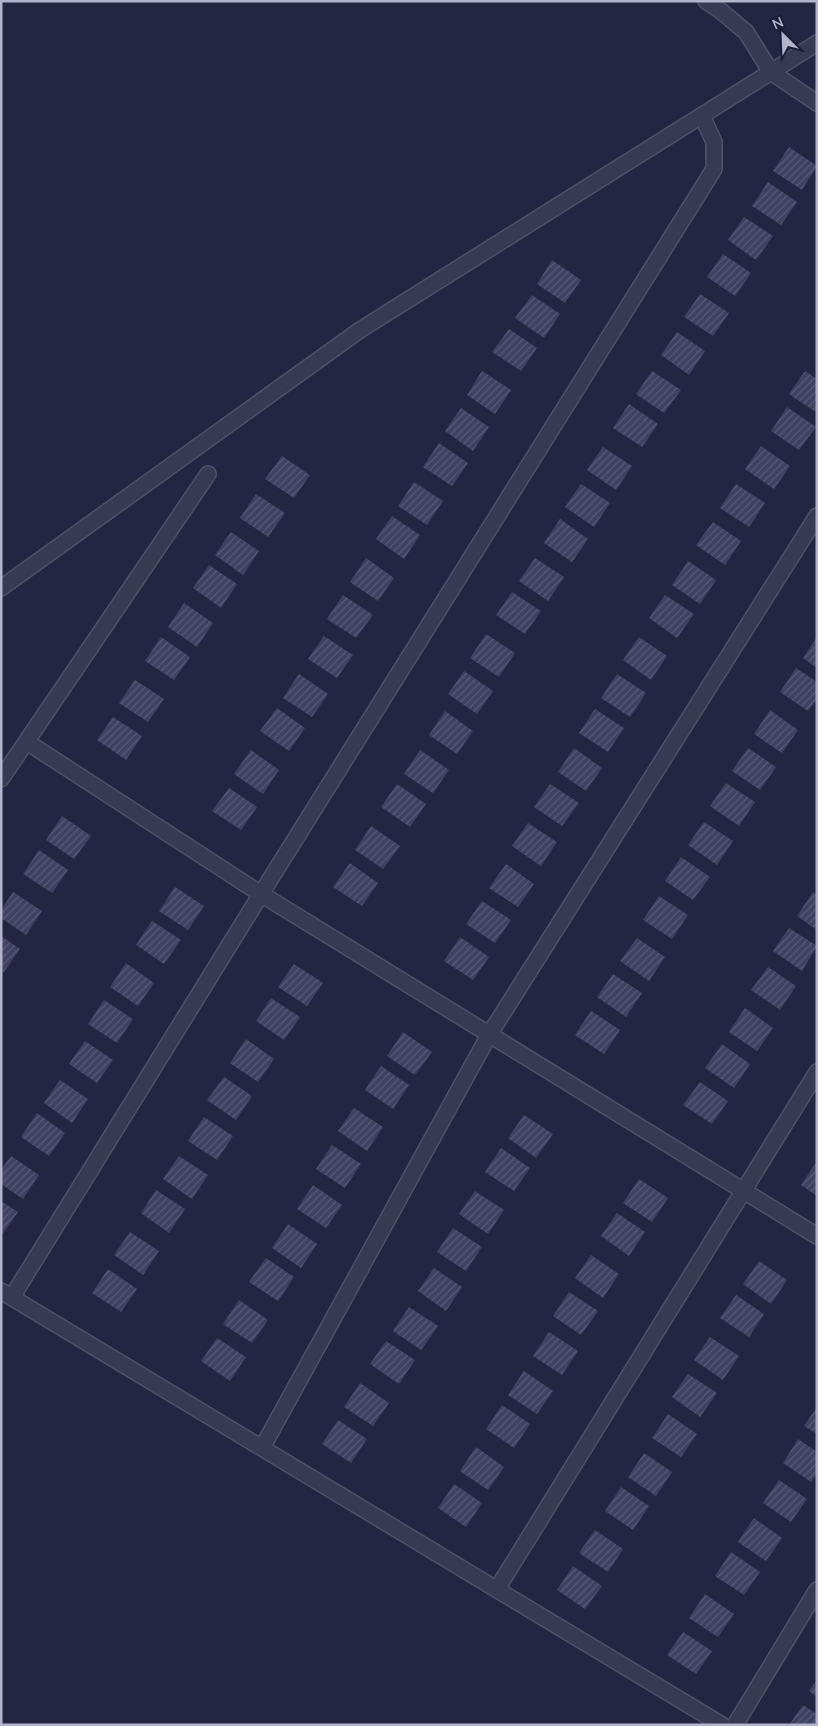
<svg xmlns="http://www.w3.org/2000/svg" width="818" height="1726" viewBox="0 0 818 1726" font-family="'Nunito Sans',sans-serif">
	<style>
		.building { fill: url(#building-hatch) }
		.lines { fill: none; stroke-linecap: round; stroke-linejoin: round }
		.minor-casing { stroke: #505169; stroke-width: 18 }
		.minor { stroke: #383952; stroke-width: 15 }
	</style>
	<defs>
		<pattern id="building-hatch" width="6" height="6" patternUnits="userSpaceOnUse" patternTransform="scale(1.25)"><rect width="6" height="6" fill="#3f4163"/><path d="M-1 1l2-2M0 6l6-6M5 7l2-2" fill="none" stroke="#585a78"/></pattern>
	</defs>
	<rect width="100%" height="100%" fill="#232543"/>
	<path class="building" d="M789,147L817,166L802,190L773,171Z
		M768,182L797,202L781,225L752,206Z
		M744,217L773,236L756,260L728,240Z
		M723,254L751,273L735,296L707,277Z
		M552,260L581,280L565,303L537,284Z
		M700,294L729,313L713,336L684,317Z
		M532,295L560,314L544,338L515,318Z
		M509,329L537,348L521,371L492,352Z
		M677,332L705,351L689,375L661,355Z
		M482,371L511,390L495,414L467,395Z
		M652,371L681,390L664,413L636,394Z
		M805,371L817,379V413L789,394Z
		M629,404L658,424L642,447L613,428Z
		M787,407L816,427L799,450L771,431Z
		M461,408L489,427L473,451L445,431Z
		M439,443L468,463L452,486L423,467Z
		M761,446L790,466L774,489L745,469Z
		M603,447L632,466L616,490L587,470Z
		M282,456L310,475L294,498L265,479Z
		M414,482L443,501L427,525L398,506Z
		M581,484L610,503L594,527L565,507Z
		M736,484L765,503L749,527L720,508Z
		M256,494L285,513L268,537L240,518Z
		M392,516L420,535L404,559L376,539Z
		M560,519L588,539L572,562L544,543Z
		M713,522L741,541L725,565L696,545Z
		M231,532L259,551L243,575L215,555Z
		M366,558L394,578L378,601L350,582Z
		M535,558L564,577L548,601L519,581Z
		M688,561L716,580L700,604L672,585Z
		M209,565L237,584L221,608L193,588Z
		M512,592L541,611L525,634L496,615Z
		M343,595L373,615L356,638L327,619Z
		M665,595L694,614L677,638L649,618Z
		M184,603L213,623L197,647L168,627Z
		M486,634L515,653L499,677L470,658Z
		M324,636L353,655L337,678L308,659Z
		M161,637L190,657L174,680L145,661Z
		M639,637L667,656L651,680L623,660Z
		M817,637V668L803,658Z
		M796,668L817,682V699L808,711L780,692Z
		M464,671L493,691L477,714L448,694Z
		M299,674L328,694L312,717L283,698Z
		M617,674L646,693L630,717L601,698Z
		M135,680L164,699L148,722L119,703Z
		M277,708L305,728L289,751L260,731Z
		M595,709L624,728L608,752L579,733Z
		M770,710L798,730L782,753L754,734Z
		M445,711L473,731L457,754L429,735Z
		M113,717L142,736L126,760L97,740Z
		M574,748L602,768L586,791L558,772Z
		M748,748L776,767L760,790L732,771Z
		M251,750L279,770L263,794L234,774Z
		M420,750L449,770L433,793L404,774Z
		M726,783L755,802L739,826L710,806Z
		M397,784L426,804L410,827L381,807Z
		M550,784L579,803L562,826L534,807Z
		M229,788L257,807L241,830L212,811Z
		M62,816L91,836L74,859L46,840Z
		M704,822L733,841L717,865L688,845Z
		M528,823L557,842L541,866L512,846Z
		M371,826L400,846L383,869L355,850Z
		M39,850L68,870L52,893L23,874Z
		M681,857L710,877L693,900L665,881Z
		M350,863L378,883L362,906L333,887Z
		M506,864L534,884L518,907L489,888Z
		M175,887L204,906L188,930L159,911Z
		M13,892L42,911L26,935L1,918V910Z
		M813,892L817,895V930L797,916Z
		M659,896L688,915L672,939L643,920Z
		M482,901L511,920L495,943L466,924Z
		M152,921L181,940L164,964L136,945Z
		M789,928L817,946L802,971L773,951Z
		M1,936L20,949L4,972L1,971Z
		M460,937L489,957L473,980L444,961Z
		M637,938L665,957L649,981L620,961Z
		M126,963L154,983L138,1006L110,987Z
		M294,964L323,983L307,1006L278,987Z
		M768,967L796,986L780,1010L751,990Z
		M613,974L642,993L626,1017L597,997Z
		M271,998L300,1017L284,1040L256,1021Z
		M104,1000L133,1019L117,1043L88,1024Z
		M745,1008L773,1028L757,1051L729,1032Z
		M591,1011L620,1030L604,1054L575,1035Z
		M403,1032L432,1052L415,1075L387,1056Z
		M246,1039L274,1059L258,1082L230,1063Z
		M85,1041L113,1060L97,1083L69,1064Z
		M722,1044L750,1064L734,1088L705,1068Z
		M381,1066L409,1085L393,1109L365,1090Z
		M224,1077L252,1096L236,1120L207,1100Z
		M60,1080L88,1099L72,1123L44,1103Z
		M700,1082L728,1101L712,1124L683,1105Z
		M354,1108L383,1127L367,1151L338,1131Z
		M37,1113L65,1133L49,1156L21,1137Z
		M524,1115L553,1134L536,1158L508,1138Z
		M204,1117L233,1136L217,1160L188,1141Z
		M332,1145L361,1164L345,1188L316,1169Z
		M501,1148L530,1168L514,1191L485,1172Z
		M11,1156L39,1175L23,1199L1,1184V1170Z
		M179,1156L208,1175L192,1199L163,1179Z
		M817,1161V1196L801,1185Z
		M639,1179L668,1198L652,1222L623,1203Z
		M313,1185L342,1205L326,1228L297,1209Z
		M156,1190L185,1209L169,1233L141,1213Z
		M475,1191L504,1210L488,1234L459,1214Z
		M1,1201L18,1212L1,1236Z
		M617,1213L645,1232L629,1256L601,1236Z
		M288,1224L317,1244L301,1268L272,1248Z
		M453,1228L482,1247L466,1271L437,1252Z
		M130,1232L159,1251L143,1275L114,1255Z
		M591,1255L619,1274L603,1298L575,1278Z
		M266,1258L294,1277L278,1301L249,1282Z
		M759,1261L787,1280L771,1304L743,1284Z
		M434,1268L462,1287L446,1311L418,1291Z
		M108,1269L137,1289L121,1312L92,1293Z
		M569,1292L598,1311L581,1335L553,1316Z
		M736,1295L764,1314L749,1337L720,1318Z
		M239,1300L268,1320L252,1343L223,1324Z
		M409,1307L438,1326L421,1350L393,1331Z
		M549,1332L578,1351L562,1375L533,1356Z
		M710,1337L739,1356L723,1380L694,1360Z
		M217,1338L246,1357L230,1381L201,1361Z
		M386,1341L415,1360L399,1384L370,1364Z
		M524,1371L553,1391L537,1414L508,1395Z
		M688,1374L717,1393L700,1417L672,1397Z
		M360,1383L389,1403L373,1426L344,1407Z
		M502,1405L530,1424L514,1448L486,1429Z
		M817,1407V1434L804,1426Z
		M668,1414L697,1434L681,1457L652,1438Z
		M338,1420L367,1439L351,1463L322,1444Z
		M798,1439L817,1452V1474L811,1482L783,1463Z
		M476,1447L504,1467L488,1490L460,1471Z
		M644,1453L672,1472L656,1496L628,1477Z
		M779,1480L807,1499L791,1522L763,1503Z
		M454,1484L482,1503L466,1527L438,1508Z
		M621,1487L649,1506L633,1530L605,1511Z
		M754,1518L782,1538L766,1561L738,1542Z
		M595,1530L623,1549L608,1572L579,1553Z
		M731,1552L760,1572L744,1595L715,1576Z
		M573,1566L602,1586L585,1609L557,1590Z
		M705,1594L734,1614L718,1637L689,1618Z
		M683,1632L712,1651L696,1674L667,1655Z
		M817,1680V1697L809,1691Z
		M803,1705L817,1714V1725H789Z"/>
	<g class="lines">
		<g class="minor-casing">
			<path id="minor" d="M706,1L721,11L746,32L771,72L817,103
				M1,588L360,330L817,43
				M27,742L261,894L817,1236
				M1,779L208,474
				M1,1291L722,1725
				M12,1297L261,894L714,169V142L702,116
				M262,1448L489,1035L817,516
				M497,1589L817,1072
				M735,1725L817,1590"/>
		</g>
		<use href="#minor" class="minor"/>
	</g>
	<rect width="818" height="1726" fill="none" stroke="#b4b5cc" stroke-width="5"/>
	<g transform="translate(783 35) rotate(336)" stroke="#1c1e37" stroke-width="4" paint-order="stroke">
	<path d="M0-4L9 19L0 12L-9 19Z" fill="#b4b5cc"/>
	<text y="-8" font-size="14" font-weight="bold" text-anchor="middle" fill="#b4b5cc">N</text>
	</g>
</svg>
